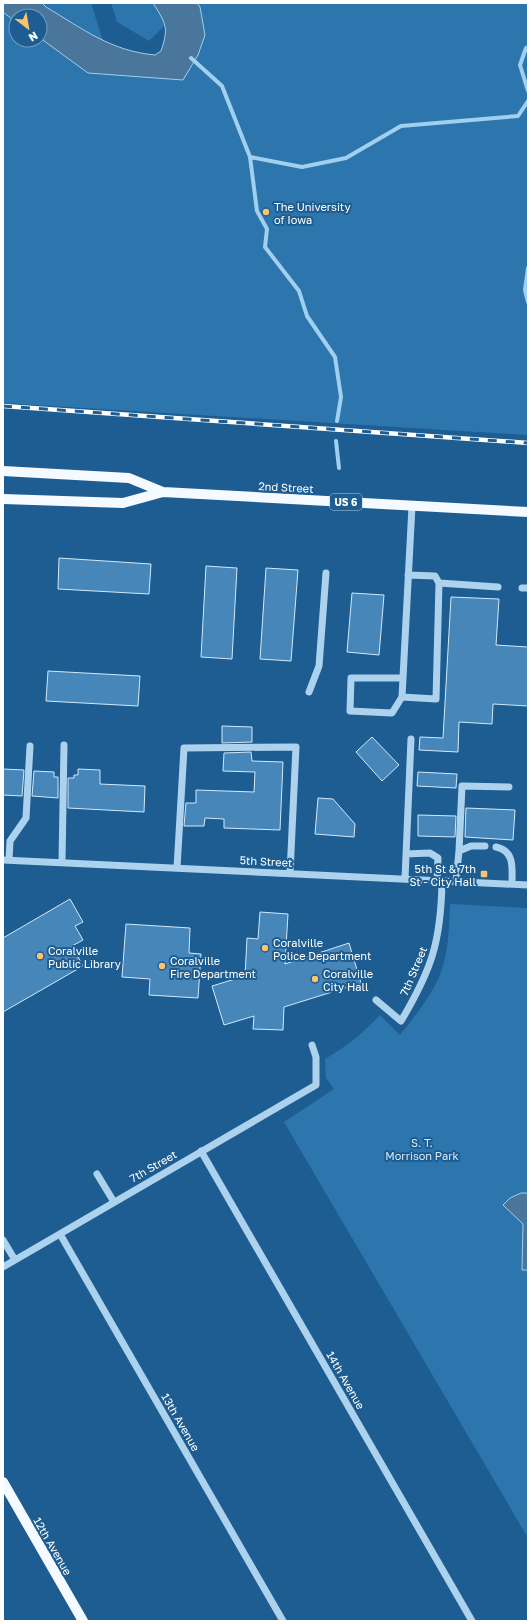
<svg xmlns="http://www.w3.org/2000/svg" width="531" height="1624" viewBox="0 0 531 1624" font-family="'Golos Text',sans-serif">
	<style>
		.green { fill: #2d76ad }
		.water { fill: #49769a; stroke: #a1cfef }
		.lines { fill: none; stroke-linecap: round; stroke-linejoin: round }
		.stream { stroke: #a1cfef; stroke-width: 4 }
		.building { fill: #4686b8; stroke: #d3e9fa }
		.minor { stroke: #add2ee; stroke-width: 7 }
		.major { stroke: #f4faff; stroke-width: 10 }
		.rail-casing { stroke: #fff; stroke-width: 4.5 }
		.rail { stroke: #1d5d91; stroke-width: 3; stroke-dasharray: 9; stroke-linecap: butt }
		.poi-dot { fill: #fdc26c; stroke: #1d5d91; stroke-width: 1.5 }
		.labels { text-anchor: middle; dominant-baseline: central; stroke-width: 4; stroke-linejoin: round; paint-order: stroke }
		.shield { fill: #1d5d91; stroke: #bbcede; stroke-width: 1 }
		.shield-label { font-size: 10px; font-weight: bold; fill: #fff }
		.poi-label { font-size: 11px; fill: #fff; stroke: #1d5d91; text-anchor: start }
		.street-label { font-size: 11px; fill: #fff; stroke: #1d5d91 }
		.park-label { font-size: 11px; fill: #d3e9fa; stroke: #1d5d91 }
	</style>
	<rect width="100%" height="100%" fill="#1d5d91"/>
	<path class="green" d="M42,3H91L103,41L46,7Z
		M111,3H153L166,24L149,41L117,22Z
		M197,3H528V435L3,403V12L16,22V40H40V38L88,73L183,80L200,7Z
		M450,904L528,908V1538L284,1122L334,1089L326,1078L325,1059C346,1047 363,1033 380,1015L400,1035C414,1017 430,998 439,977C449,954 449,928 450,904Z"/>
	<path class="water" d="M3,3H42L46,7C83,29 111,51 155,55L161,51C169,27 166,24 153,3H197L200,7L205,35L198,55L183,80L88,73L40,38V16H16V22L3,12Z
		M521,1193H528V1270H522L523,1224L503,1205L510,1198Z"/>
	<g class="lines">
		<path class="stream" d="M528,47L526,48L520,65L528,91
			M191,58L222,86L250,157L302,167L346,158L401,126L518,116L528,101
			M250,157L257,211L267,229L265,247L299,291L307,316L335,357L341,397L337,421
			M528,268L525,290L528,302
			M336,441L339,468"/>
	</g>
	<path class="building" d="M59,558L151,564L149,594L58,589Z
		M206,566L237,568L232,659L201,657Z
		M266,568L298,570L291,661L260,659Z
		M352,593L384,595L379,655L347,652Z
		M451,597L499,599L496,645L528,647V706L493,704L492,724L459,722L458,752L419,750L420,737L443,738Z
		M48,671L140,676L138,706L46,701Z
		M222,726L252,727V742L222,743Z
		M372,737L399,765L382,781L356,752Z
		M251,752L252,761L283,762L280,830L224,828V819L205,818L204,826H184L186,803H196V790L254,792L255,772L223,771L224,753Z
		M3,769L24,770L22,796L3,795Z
		M78,769L100,770V784L145,786L144,812L68,808V778H74V775H78Z
		M34,771L54,772V777H58V798L32,796Z
		M418,772L457,774L456,788L417,786Z
		M318,798L333,799L355,824L354,837L315,834Z
		M466,808L515,810L513,840L465,837Z
		M418,815L456,816L455,837L418,836Z
		M70,899L83,922L75,926L83,940L72,946L83,966L3,1012V938Z
		M260,912L288,914L285,964L349,943L361,983L284,1007L283,1030L253,1029L254,1016L224,1025L212,986L245,976L247,938L258,939Z
		M126,924L190,928L189,953L201,954L198,998L149,995L150,979L122,977Z"/>
	<g class="lines">
		<path class="minor" d="M412,506L402,697L436,699L439,583L498,587
			M408,575L435,576L439,583
			M522,588H528
			M309,692L319,666L326,573
			M402,697L392,713L350,711L351,678H403
			M496,847C515,851 512,868 512,884
			M459,851L462,786L509,787
			M406,854L430,853L438,858L437,881
			M3,860L528,885
			M9,860L10,841L26,818L30,746
			M62,862L64,745
			M177,868L184,748L296,747L290,873
			M405,879L411,739
			M456,881L459,851L471,846H485
			M376,1000L401,1021C432,969 441,941 442,881
			M201,1151L472,1621
			M97,1174L114,1202
			M60,1234L283,1621
			M3,1240L15,1260
			M3,1267L316,1085V1057L312,1045"/>
		<path class="major" d="M3,471L129,478L163,492
			M3,499L123,503L163,492L528,512
			M3,1482L83,1621"/>
		<g class="rail-casing">
			<path id="rail" d="M3,406L528,443"/>
		</g>
		<use href="#rail" class="rail"/>
	</g>
	<g class="poi-dot">
		<circle cx="266" cy="212" r="4"/>
		<rect x="480" y="870" width="8" height="8" rx="2"/>
		<circle cx="265" cy="948" r="4"/>
		<circle cx="40" cy="956" r="4"/>
		<circle cx="162" cy="966" r="4"/>
		<circle cx="315" cy="979" r="4"/>
	</g>
	<g class="labels">
		<rect class="shield" x="330" y="494" width="32" height="16" rx="3"/>
		<g class="shield-label">
			<text x="346" y="502">US 6</text>
		</g>
		<g class="poi-label">
			<text x="274" y="206">The University<tspan x="274" dy="13">of Iowa</tspan></text>
			<text x="476" y="868" text-anchor="end">5th St &amp; 7th<tspan x="476" dy="13">St - City Hall</tspan></text>
			<text x="273" y="942">Coralville<tspan x="273" dy="13">Police Department</tspan></text>
			<text x="48" y="950">Coralville<tspan x="48" dy="13">Public Library</tspan></text>
			<text x="170" y="960">Coralville<tspan x="170" dy="13">Fire Department</tspan></text>
			<text x="323" y="973">Coralville<tspan x="323" dy="13">City Hall</tspan></text>
		</g>
		<g class="street-label">
			<text transform="translate(286 487) rotate(3)">2nd Street</text>
			<text transform="translate(266 861) rotate(3)">5th Street</text>
			<text transform="translate(413 971) rotate(-67)">7th Street</text>
			<text transform="translate(153 1166) rotate(-30)">7th Street</text>
			<text transform="translate(346 1380) rotate(60)">14th Avenue</text>
			<text transform="translate(181 1422) rotate(60)">13th Avenue</text>
			<text transform="translate(53 1546) rotate(60)">12th Avenue</text>
		</g>
		<g class="park-label">
			<text x="422" y="1142">S. T.<tspan x="422" dy="13">Morrison Park</tspan></text>
		</g>
	</g>
	<rect width="531" height="1624" fill="none" stroke="#ffffff" stroke-width="8"/>
	<g transform="translate(28 28) rotate(149)"><circle r="19" fill="#1d5d91" stroke="#779ebd"/>
	<path d="M0-3L7 15L0 10L-7 15Z" fill="#fdc26c"/>
	<text y="-6" font-size="11" font-weight="bold" text-anchor="middle" fill="#ffffff">N</text>
	</g>
</svg>
